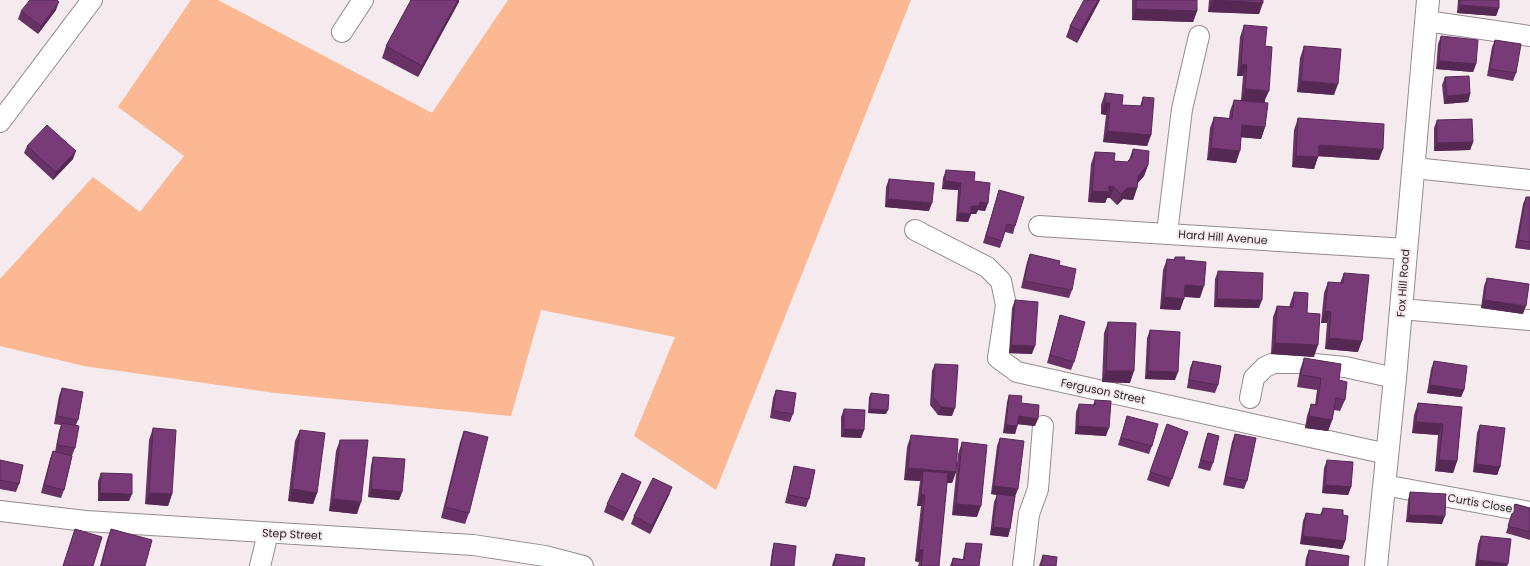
<svg xmlns="http://www.w3.org/2000/svg" width="1530" height="566" viewBox="0 0 1530 566" font-family="Poppins,sans-serif">
	<style>
		.green { fill: #fbb892 }
		.lines { fill: none; stroke-linecap: round; stroke-linejoin: round }
		.street-casing { stroke: #958b8f; stroke-width: 22 }
		.secondary-casing { stroke: #958b8f; stroke-width: 24 }
		.street { stroke: #fff; stroke-width: 20 }
		.secondary { stroke: #fff; stroke-width: 22 }
		.wall { fill: #683267 }
		.shaded-wall { fill: #552954 }
		.building { fill: #793a78; stroke: #552954 }
		.labels { text-anchor: middle; dominant-baseline: central; stroke-width: 4; stroke-linejoin: round; paint-order: stroke }
		.street-label { font-size: 11px; fill: #2a2627; stroke: #f5eaee }
	</style>
	<rect width="100%" height="100%" fill="#f5eaee"/>
	<path class="green" d="M191,0H218L432,113L508,0H911L716,490L634,436L675,337L541,310L511,416L275,393L84,366L0,346V279L93,177L140,212L184,156L118,107Z"/>
	<g class="lines">
		<g class="street-casing">
			<path id="street" d="M1426,21L1530,36
				M342,32L363,0
				M0,122L92,0
				M1414,168L1530,180
				M1039,226L1406,249
				M915,230L987,267L1001,281L1006,305L998,358L1017,372L1387,454
				M1167,233L1182,109L1199,36
				M1401,309L1530,320
				M1250,398L1254,378L1265,367L1274,363H1304L1345,367L1395,378
				M1384,485L1530,512
				M0,511L86,521L473,545L545,556L583,566
				M260,566L268,533
				M1023,566L1029,514L1038,489L1043,426"/>
		</g>
		<g class="secondary-casing">
			<path id="secondary" d="M1376,566L1395,378L1428,0"/>
		</g>
		<use href="#street" class="street"/>
		<use href="#secondary" class="secondary"/>
	</g>
	<path class="wall" d="M411,0H459L418,77L382,58L386,46Z
		M1100,0L1077,43L1066,37L1070,26Z
		M1132,0H1197V11L1193,22L1132,20Z
		M1209,0H1263L1259,14L1208,12Z
		M1458,0H1499V8L1496,16L1457,13Z
		M56,10L38,34L18,19L21,11Z
		M1244,25L1265,46V127L1261,139L1241,137L1236,163L1207,160L1210,128L1214,117L1229,118L1230,111L1234,100H1241L1243,76H1237L1240,37Z
		M1441,36L1476,64L1473,72L1436,69L1438,44Z
		M1495,40L1516,73L1513,81L1487,76L1492,47Z
		M1304,46L1334,95L1297,92L1300,58Z
		M1445,77L1470,94L1468,102L1444,104L1442,85Z
		M1105,93L1122,105L1140,106L1143,97L1151,135L1147,146L1103,142L1106,115L1101,114V105Z
		M1298,118L1379,160L1318,156L1314,169L1292,167L1294,130Z
		M1437,120L1473,142L1470,150L1434,151V128Z
		M27,146L73,159L53,180L24,153Z
		M1133,149L1148,165L1144,176L1138,183L1137,188L1133,200L1123,199L1117,205L1110,198H1107L1105,203L1088,202L1091,164L1095,152L1114,161L1127,162L1129,160Z
		M946,170L974,181L988,203L985,211L978,210L976,214H971L968,222L956,221L958,190L942,189L943,178Z
		M889,179L929,211L885,207L886,187Z
		M999,190L1015,226L1013,234L1005,232L1000,248L983,243Z
		M1526,197H1530V250L1515,248L1523,204Z
		M1030,254L1059,265L1072,290L1069,298L1021,288L1027,262Z
		M1175,257L1184,260L1200,298L1184,297L1180,310L1160,309L1163,270L1167,259L1174,260Z
		M1218,271L1259,308L1214,307L1215,279Z
		M1344,273L1358,352L1325,349L1327,323H1321L1324,293L1328,282L1340,283Z
		M1487,278L1523,314L1481,308L1484,286Z
		M1294,292L1307,313L1314,357L1271,354L1273,317L1277,306L1289,307Z
		M1015,300L1032,354L1009,353L1012,308Z
		M1060,315L1074,362L1071,370L1047,363L1058,323Z
		M1108,322L1130,383L1102,382L1104,333Z
		M1150,330L1175,380L1145,379L1147,338Z
		M1304,358L1339,380L1345,400L1340,411L1334,410L1332,420L1328,431L1305,428L1307,416L1311,404L1315,405L1317,390L1297,387L1300,370Z
		M1193,361L1218,385L1215,393L1187,388L1190,368Z
		M1434,361L1464,390L1461,397L1427,393L1431,369Z
		M935,364L952,416L938,415L930,405L932,371Z
		M62,388L78,420L76,425L75,448L72,456L64,490L61,498L41,493L50,459L53,451L55,452L59,431L61,425L54,424L59,396Z
		M776,390L793,414L790,422L770,418L773,398Z
		M871,393L886,414L868,413L869,397Z
		M1009,395L1035,426L1018,424L1015,434L1003,433L1007,402Z
		M1095,400L1106,436L1075,434L1076,412L1079,404L1093,405Z
		M1418,403L1462,407L1457,461L1453,473L1435,471L1438,435L1412,433L1414,415Z
		M844,409L864,430L861,438L841,437V417Z
		M1127,416L1152,446L1149,454L1118,445Z
		M1167,424L1188,432L1169,487L1147,480Z
		M1480,425L1500,467L1497,475L1473,472L1477,433Z
		M153,428L172,494L168,506L145,504L149,440Z
		M300,430L317,493L313,504L288,501L295,441Z
		M464,431L469,513L465,524L441,518L460,442Z
		M1208,433L1213,463L1210,471L1198,468L1205,441Z
		M1235,434L1247,481L1244,489L1223,485L1232,442Z
		M911,435L956,472L952,483H947L939,566H918L919,562L915,561L921,506H917L920,481L904,480L907,447Z
		M1000,438L1015,497L1010,529L1008,537L990,535L994,502L997,495L991,494L997,446Z
		M340,440L357,514L329,511L336,451Z
		M962,442L977,517L952,515L958,454Z
		M373,457L402,492L399,500L368,497L371,465Z
		M0,460L19,484L16,492L0,489Z
		M1327,460L1351,487L1348,495L1322,493L1324,468Z
		M794,466L809,499L806,507L785,503L792,474Z
		M101,473L129,501H98V481Z
		M641,482L638,490L623,521L604,512L607,504Z
		M672,487L669,495L650,534L631,524L634,516Z
		M1410,492L1442,524L1406,522L1408,500Z
		M1515,504L1530,508V540L1506,533Z
		M1323,508L1343,515L1345,541L1342,549L1300,544L1303,521L1306,513L1320,515Z
		M75,529L93,566H63Z
		M111,529L145,566H100L107,540Z
		M1481,536L1507,566H1475L1478,544Z
		M774,543L794,566H770L772,551Z
		M966,543L979,566H950L953,558L963,559L964,551Z
		M1309,550L1348,566H1305L1306,558Z
		M836,554L864,566H832L833,562Z
		M1043,555L1056,566H1039L1040,563Z"/>
	<path class="shaded-wall" d="M458,0H459V2L418,77L422,66Z
		M1098,0H1100L1077,43L1081,31Z
		M1213,0L1263,3L1259,14L1208,12Z
		M59,2L56,10L38,34L41,26Z
		M1460,5L1499,8L1496,16L1457,13Z
		M1136,9L1197,11L1193,22L1132,20Z
		M1439,61L1476,64L1473,72L1436,69Z
		M1241,64L1247,65L1243,76H1237Z
		M1301,81L1338,84L1334,95L1297,92Z
		M1245,89L1269,91L1264,102L1241,101Z
		M1470,94L1468,102L1444,104L1447,96Z
		M1105,103H1110L1106,115L1101,114Z
		M1242,125L1265,127L1261,139L1238,137Z
		M1107,131L1151,135L1147,146L1103,142Z
		M1473,142L1470,150L1434,151L1437,143Z
		M1319,145L1383,149L1379,160L1315,156Z
		M1211,148L1240,151L1236,163L1207,160Z
		M76,151L73,159L53,180L56,172Z
		M1296,156L1318,157L1314,169L1292,167Z
		M1148,165L1144,176L1134,187L1138,176Z
		M945,181L961,183L958,190L942,189Z
		M1109,186L1114,187L1110,198H1107L1105,203L1088,202L1092,191Z
		M1127,188H1137L1133,200L1123,199L1117,205L1121,194Z
		M888,199L932,203L929,211L885,207Z
		M980,202L988,203L985,211L978,210L976,214H968L971,206Z
		M958,213L971,214L968,222L956,221Z
		M1185,285L1204,286L1200,298L1181,296Z
		M1164,297L1184,299L1180,310L1160,309Z
		M1217,299L1262,300L1259,308L1214,307Z
		M1484,300L1526,306L1523,314L1481,308Z
		M1325,311L1331,312L1327,323H1321Z
		M1329,338L1362,341L1358,352L1325,349Z
		M1275,343L1318,345L1314,357L1271,354Z
		M1011,345L1035,346L1032,354L1009,353Z
		M1106,371H1134L1130,383L1102,382Z
		M1148,371L1178,372L1175,380L1145,379Z
		M1430,385L1464,390L1461,397L1427,393Z
		M941,407L955,408L952,416L938,415Z
		M870,409L888,410L886,414L868,413Z
		M1019,416L1038,419L1035,426L1016,424Z
		M1309,416L1332,420L1328,431L1305,428Z
		M1416,422L1443,424L1438,435L1412,433Z
		M1006,425L1017,426L1015,434L1003,433Z
		M1078,426L1109,428L1106,436L1075,434Z
		M844,429L864,430L861,438L841,437Z
		M1439,460L1457,461L1453,473L1435,471Z
		M1476,464L1500,467L1497,475L1473,472Z
		M908,468L956,472L952,483L922,481L923,471L920,481L904,480Z
		M641,482L638,490L623,521L626,513Z
		M1325,485L1351,487L1348,495L1322,493Z
		M994,486L1018,489L1015,497L991,494Z
		M672,487L669,495L650,534L652,526Z
		M292,489L317,493L313,504L288,501Z
		M371,489L402,492L399,500L368,497Z
		M100,493L132,494L129,501H98Z
		M149,493L172,494L168,506L145,504Z
		M921,494L925,495L921,506H917Z
		M333,499L361,502L357,514L329,511Z
		M956,504L981,506L977,517L952,515Z
		M1409,515L1445,516L1442,524L1406,522Z
		M993,527L1010,529L1008,537L990,535Z
		M1303,536L1345,541L1342,549L1300,544Z
		M919,550H923L919,562L915,561Z
		M1478,560L1508,564L1507,566H1476Z"/>
	<path class="building" d="M30,0H57L59,2L41,26L21,11Z
		M411,0H458L422,66L386,46Z
		M1084,0H1098L1081,31L1070,26Z
		M1136,0H1197V11L1136,9Z
		M1213,0H1263V3Z
		M1460,0H1499V8L1460,5Z
		M1244,25L1267,27L1265,46L1272,47L1269,91L1245,89L1247,65L1241,64Z
		M1441,36L1478,40L1476,64L1439,61Z
		M1495,40L1521,44L1516,73L1490,69Z
		M1304,46L1341,49L1338,84L1301,81Z
		M1469,76L1470,94L1447,96L1445,77Z
		M1105,93L1123,95L1122,105L1142,106L1143,97L1154,98L1151,135L1107,131L1110,103H1105Z
		M1234,100L1268,103L1265,127L1242,125L1240,151L1211,148L1214,117L1232,119Z
		M1298,118L1384,124L1383,149L1319,145L1318,157L1296,156Z
		M1472,119L1473,142L1437,143V120Z
		M47,125L76,151L56,172L27,146Z
		M1133,149L1149,151L1148,165L1138,176L1137,188H1127L1121,194L1114,187L1109,186V192L1092,191L1095,152L1115,153L1114,161L1127,162L1132,157Z
		M946,170L975,172L974,181L990,183L988,203L980,202L979,206H971V214L958,213L961,183L945,181Z
		M889,179L934,183L932,203L888,199Z
		M999,190L1024,197L1015,226L1007,224L1002,241L986,236Z
		M1526,197H1530V242L1518,240Z
		M1030,254L1060,261L1059,265L1076,269L1072,290L1024,281Z
		M1175,257H1185L1184,260L1206,262L1204,286L1185,285L1184,299L1164,297L1167,259L1175,260Z
		M1218,271L1263,273L1262,300L1217,299Z
		M1344,273L1369,275L1362,341L1329,338L1331,312L1325,311L1328,282L1343,283Z
		M1487,278L1529,284L1526,306L1484,300Z
		M1294,292L1308,293L1307,313L1320,314L1318,345L1275,343L1277,306L1293,307Z
		M1015,300L1038,302L1035,346L1011,345Z
		M1060,315L1085,322L1074,362L1050,355Z
		M1108,322L1136,323L1134,371H1106Z
		M1150,330L1180,332L1178,372L1148,371Z
		M1304,358L1341,364L1339,380L1347,382L1345,400L1336,398L1332,420L1309,416L1311,404L1317,405L1321,378L1301,375Z
		M1193,361L1221,366L1218,385L1189,380Z
		M1434,361L1467,366L1464,390L1430,385Z
		M935,364L958,365L955,408L941,407L933,397Z
		M62,388L83,392L78,420L57,416Z
		M776,390L796,393L793,414L773,411Z
		M871,393L889,395L888,410L870,409Z
		M1009,395L1022,396L1021,403L1039,405L1038,419L1019,416L1017,426L1006,425Z
		M1095,400L1111,401L1109,428L1078,426L1079,404L1095,405Z
		M1418,403L1462,407L1457,461L1439,460L1443,424L1416,422Z
		M844,409L865,410L864,430L844,429Z
		M1127,416L1158,424L1152,446L1121,438Z
		M62,423L79,426L75,448L57,445Z
		M1167,424L1188,432L1172,479L1150,472Z
		M1480,425L1505,428L1500,467L1476,464Z
		M153,428L176,430L172,494L149,493Z
		M300,430L325,433L317,493L292,489Z
		M464,431L488,437L469,513L445,507Z
		M1208,433L1219,436L1213,463L1201,460Z
		M1235,434L1256,438L1247,481L1226,477Z
		M911,435L958,439L956,472L908,468Z
		M1000,438L1024,441L1018,489L994,486Z
		M340,440H368L361,502L333,499Z
		M962,442L987,445L981,506L956,504Z
		M53,451L72,456L64,490L44,485Z
		M373,457L405,459L402,492L371,489Z
		M0,460L23,465L19,484L0,480Z
		M1327,460L1353,462L1351,487L1325,485Z
		M794,466L815,470L809,499L788,495Z
		M923,471L948,473L939,566H921L923,550H919L925,495L921,494Z
		M101,473L132,474V494L100,493Z
		M622,473L641,482L626,513L607,504Z
		M653,478L672,487L652,526L634,516Z
		M1410,492L1446,494L1445,516L1409,515Z
		M997,494L1015,496L1010,529L993,527Z
		M1515,504L1530,508V532L1508,526Z
		M1323,508L1343,510V515L1348,516L1345,541L1303,536L1306,513L1322,515Z
		M75,529L102,537L93,566H63Z
		M111,529L152,540L145,566H101Z
		M1481,536L1511,539L1508,564L1478,560Z
		M774,543L796,546L794,566H771Z
		M966,543L982,544L979,566H952L953,558L964,560Z
		M1309,550L1349,556L1348,566H1307Z
		M836,554L865,558L864,566H834Z
		M1043,555L1057,557L1056,566H1041Z"/>
	<g class="labels">
		<g class="street-label">
			<text transform="translate(1223 237) rotate(4)">Hard Hill Avenue</text>
			<text transform="translate(1403 283) rotate(-86)">Fox Hill Road</text>
			<text transform="translate(1103 391) rotate(12)">Ferguson Street</text>
			<text transform="translate(1480 503) rotate(10)">Curtis Close</text>
			<text transform="translate(292 534) rotate(3)">Step Street</text>
		</g>
	</g>
</svg>
